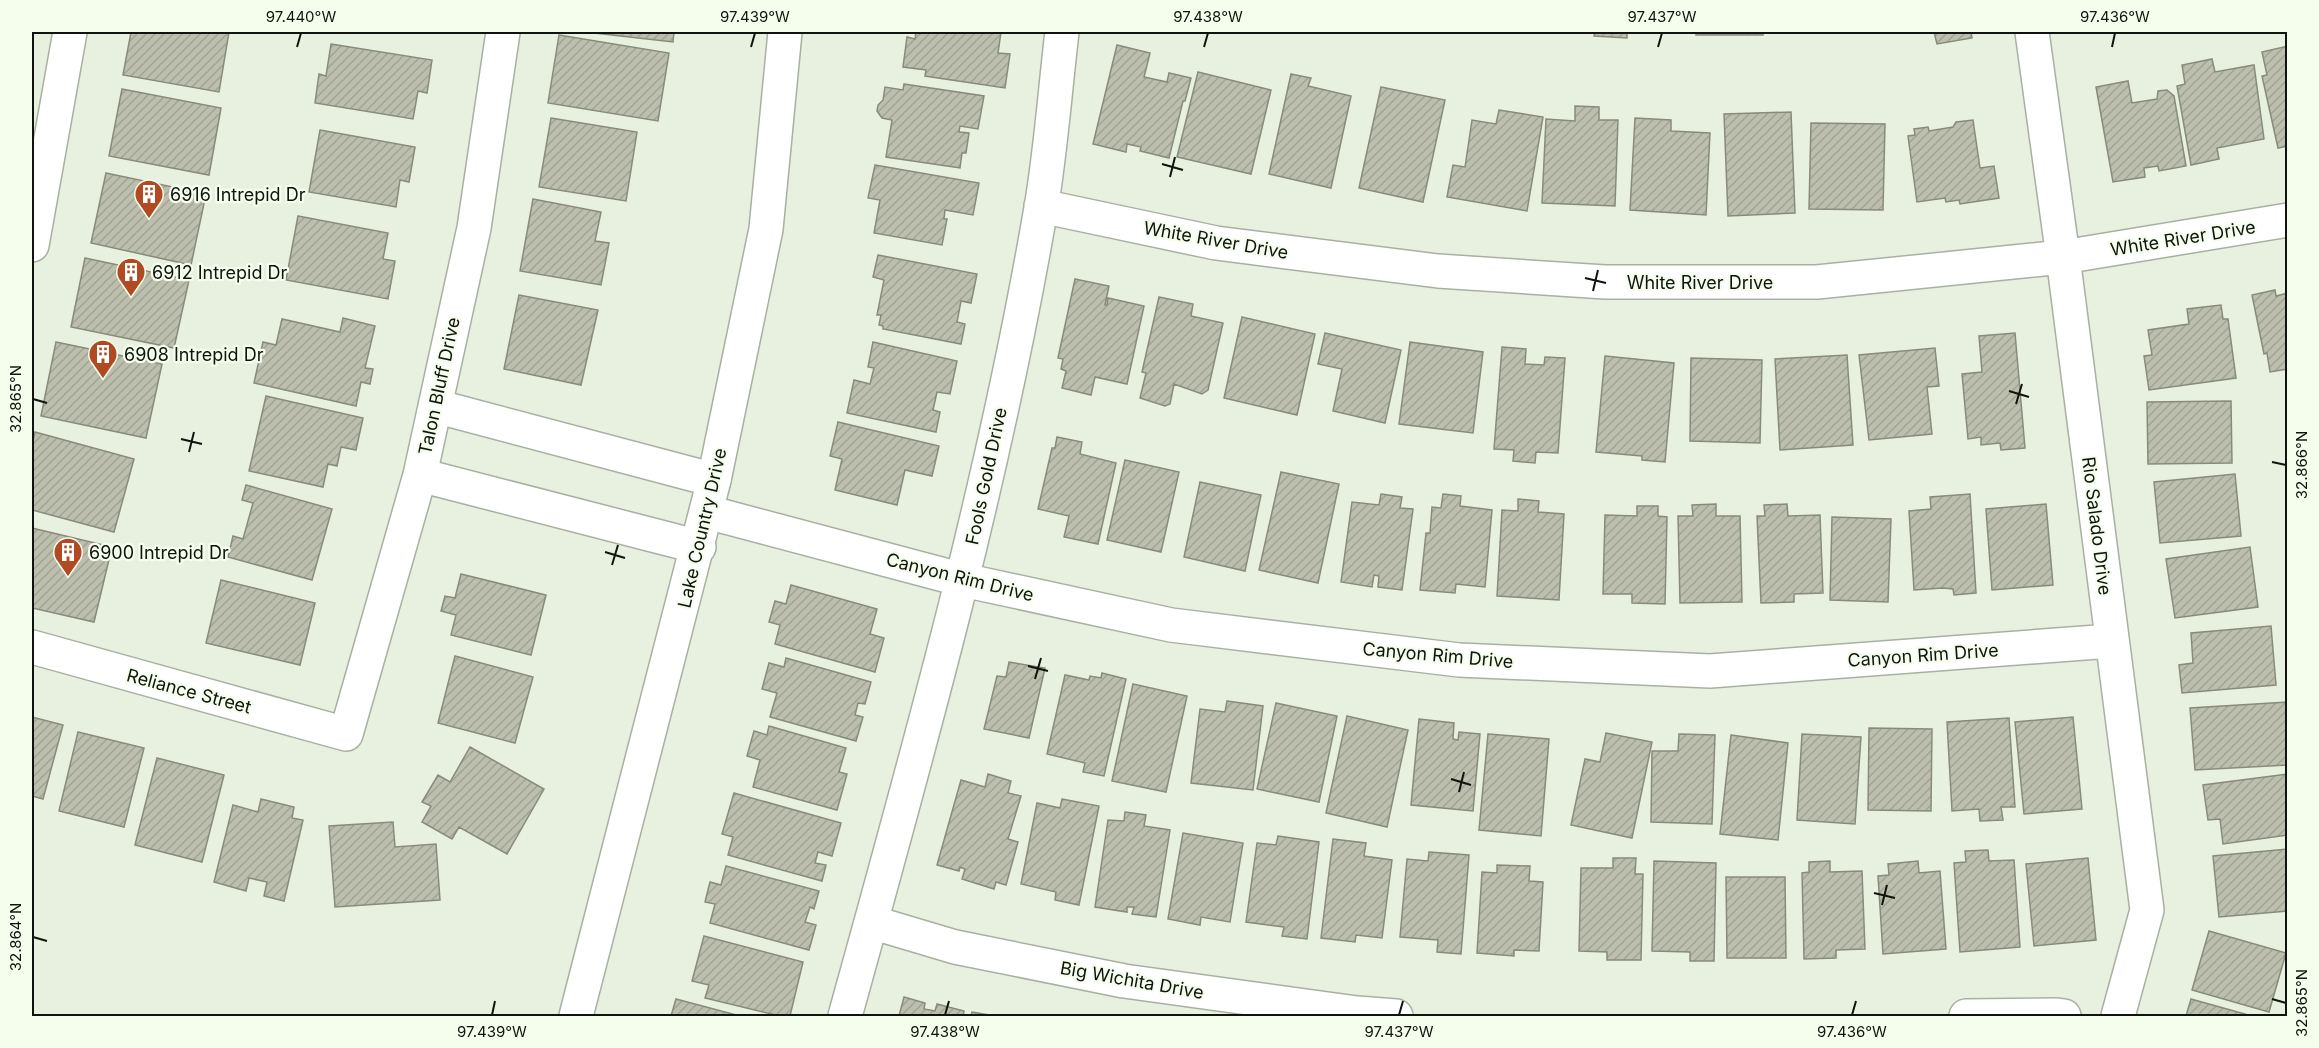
<svg xmlns="http://www.w3.org/2000/svg" width="2319" height="1048" viewBox="0 0 2319 1048" font-family="Inter,sans-serif">
	<style>
		.building { fill: url(#building-hatch); stroke: #898b7a; stroke-width: 1.5 }
		.lines { fill: none; stroke-linecap: round; stroke-linejoin: round }
		.street-casing { stroke: #a8b1a1; stroke-width: 36 }
		.secondary-casing { stroke: #a8b1a1; stroke-width: 36 }
		.street { stroke: #fff; stroke-width: 33 }
		.secondary { stroke: #fff; stroke-width: 33 }
		.ticks { fill: none; stroke: #11140e; stroke-width: 2 }
		.labels { text-anchor: middle; dominant-baseline: central; stroke-width: 4.5; stroke-linejoin: round; paint-order: stroke }
		.poi-label { font-size: 18px; fill: #11140e; stroke: #f5feed; text-anchor: start }
		.street-label { font-size: 18px; fill: #11140e; stroke: #f5feed }
		.neatline { fill: none; stroke: #11140e; stroke-width: 2 }
		.ticks-label { font-size: 15px; text-anchor: middle; fill: #11140e }
	</style>
	<defs>
		<pattern id="building-hatch" width="6" height="6" patternUnits="userSpaceOnUse" patternTransform="scale(1.5)"><rect width="6" height="6" fill="#bdbfae"/><path d="M-1 1l2-2M0 6l6-6M5 7l2-2" fill="none" stroke="#a1a394"/></pattern>
	</defs>
	<rect width="100%" height="100%" fill="#e8f1e0"/>
	<path class="building" d="M131,32H229L219,92L123,75Z
		M585,32H674L673,42Z
		M916,32H1001L998,53L1010,54L1005,88L925,76L926,70L903,67L907,37L915,39Z
		M1595,32H1627V38L1594,36Z
		M1696,32H1763V35H1696Z
		M1934,32H1971L1972,38L1937,44Z
		M559,35L669,53L658,121L548,103Z
		M331,44L432,60L427,93L418,91L413,119L315,103L319,74L326,76Z
		M1117,45L1150,53L1144,77L1167,82L1169,73L1191,78L1185,101H1183L1169,158L1140,151L1141,147L1127,144L1126,152L1093,144Z
		M2288,46V146L2278,148L2262,76L2267,75L2262,52Z
		M2212,59L2215,72L2254,65L2264,139L2217,148L2219,159L2191,165L2177,86L2185,84L2182,65Z
		M1198,72L1271,90L1251,174L1177,157Z
		M1291,74L1311,78L1308,86L1351,96L1331,188L1269,174Z
		M2128,81L2132,103L2157,99L2158,91L2167,90L2174,96L2186,166L2159,171L2158,166L2144,168L2145,177L2113,182L2096,87Z
		M904,84L984,96L978,129L960,126L959,132L969,133L966,153H962L960,168L886,157L892,120L882,118L877,111L878,105L883,100L885,87L903,90Z
		M1381,87L1445,100L1423,202L1359,188Z
		M122,89L221,108L209,175L109,156Z
		M1575,106L1599,107V120H1618L1615,206L1542,203L1546,119L1575,121Z
		M1499,110L1543,117L1527,211L1447,197L1453,165L1465,167L1472,120L1496,124Z
		M1791,112L1795,213L1728,216L1724,114Z
		M551,118L637,132L626,201L539,187Z
		M1635,118L1671,120V131L1710,133L1706,215L1630,210Z
		M1973,120L1980,168L1994,166L1999,198L1960,204L1959,200L1946,202L1945,198L1917,202L1908,136L1915,135L1914,129L1928,127L1929,131L1953,127L1956,122Z
		M1811,123L1885,124L1883,210L1809,209Z
		M320,130L415,147L409,182L400,180L396,207L309,192Z
		M875,165L979,183L973,215L945,210L944,219H947L942,245L874,233L880,200L868,198Z
		M106,173L206,194L191,265L91,243Z
		M533,199L601,212L595,241L609,243L601,285L520,271Z
		M298,216L388,233L383,259L395,261L388,299L286,280Z
		M878,255L977,274L971,303L961,301L957,322L965,324L961,344L883,329V326L879,325L881,315H877L884,280L873,277Z
		M85,258L189,280L174,348L71,327Z
		M1075,279L1109,286L1105,305H1107L1108,298L1144,306L1127,384L1095,377L1091,395L1062,388L1066,371L1061,369L1063,359L1058,358Z
		M2275,290L2276,296L2288,293V369L2270,372L2267,353L2264,354L2252,295Z
		M519,295L598,310L581,385L504,369Z
		M1159,297L1193,304L1191,316L1223,323L1208,390L1202,394L1174,384L1170,404L1165,406L1140,398L1146,373L1142,372Z
		M2221,305L2223,319H2228L2236,378L2149,390L2144,356L2152,355L2148,330L2189,324L2187,309Z
		M1242,317L1315,334L1297,415L1224,398Z
		M343,318L375,326L365,368L373,369L370,384L361,382L356,406L254,383L263,342L276,345L282,319L340,332Z
		M1325,333L1401,350L1385,423L1333,411L1342,369L1318,364Z
		M2015,333L2025,448L2001,450L2000,443L1981,445V437L1968,439L1962,374L1982,372L1979,336Z
		M56,342L162,364L146,438L41,416Z
		M873,342L957,361L950,394L937,392L933,410L940,412L936,432L847,413L854,380L870,384L874,368L868,367Z
		M1410,342L1483,352L1473,433L1399,424Z
		M1502,347L1526,349L1525,364L1544,365L1545,357L1565,358L1558,453L1536,452L1535,463L1513,461L1514,450L1494,449Z
		M1935,348L1939,386L1927,387L1932,434L1869,440L1859,355Z
		M1847,355L1853,445L1780,450L1775,359Z
		M1605,356L1674,363L1665,462L1642,460V456L1596,452Z
		M1691,358L1762,360L1760,443L1690,441Z
		M266,396L363,418L356,450L341,447L337,466L328,464L323,487L249,471Z
		M2231,401L2232,463L2148,464L2147,402Z
		M838,422L939,446L932,476L905,470L897,505L835,490L842,459L830,456Z
		M35,432L134,459L114,532L32,510V445Z
		M1057,437L1082,442L1080,454L1116,463L1098,544L1064,537L1069,516L1038,509L1052,448H1055Z
		M1125,460L1179,472L1161,552L1107,540Z
		M1281,472L1339,484L1318,583L1259,570Z
		M2235,474L2241,536L2160,543L2154,482Z
		M1200,482L1261,495L1245,571L1184,557Z
		M246,485L332,509L312,580L228,557L233,536L243,539L253,503L242,500Z
		M1381,494L1402,497L1400,508L1413,509L1402,590L1378,587L1379,576L1374,575L1372,587L1341,582L1352,502L1379,505Z
		M1443,494L1461,496L1460,506L1492,510L1485,587L1456,584L1455,593L1420,590L1426,533H1430L1432,507L1441,508Z
		M1970,494L1976,593L1954,595L1953,589L1943,588L1914,590L1909,511L1931,509L1930,497Z
		M1518,499L1539,501L1538,512L1564,514L1559,600L1497,596L1502,510L1518,511Z
		M1716,504V516H1740L1742,602L1680,603L1678,516H1693L1692,505Z
		M1787,504L1788,516L1820,515L1823,593L1794,594V602L1761,603L1757,516H1765L1764,505Z
		M2046,504L2053,585L1992,590L1986,509Z
		M1637,506H1658V516L1667,517L1665,604L1632,603V594H1603L1605,515L1637,516Z
		M1832,517L1891,519L1888,602L1830,600Z
		M32,528L112,547L94,622L32,608Z
		M2250,547L2258,607L2175,618L2166,559Z
		M461,574L546,595L531,655L451,635L456,615L441,611L445,596L455,598Z
		M221,580L315,603L300,665L206,643Z
		M791,585L877,609L870,634L884,638L875,672L775,644L780,625L769,622L775,601L786,604Z
		M2271,626L2276,685L2182,693L2179,665L2193,663L2191,633Z
		M455,656L533,677L515,743L438,723Z
		M786,658L871,682L865,704L858,703L855,715L863,717L856,741L770,717L777,693L762,689L769,663L784,667Z
		M1009,662L1045,668L1029,738L984,729L997,676L1006,677Z
		M1102,673L1126,679L1104,776L1083,772L1085,763L1047,754L1065,675L1089,680L1090,676L1101,678Z
		M1133,684L1187,696L1166,792L1112,781Z
		M1227,701L1263,706L1253,790L1191,783L1200,709L1225,712Z
		M2288,702V765L2195,770L2190,708Z
		M1276,703L1337,716L1319,802L1257,789Z
		M1347,716L1408,730L1387,827L1326,813Z
		M32,717L63,725L43,799L32,796Z
		M2073,717L2082,809L2024,814L2015,722Z
		M2009,718L2015,807H2001L2003,820L1980,821L1979,809L1952,811L1947,722Z
		M1419,719L1454,723L1453,739L1458,740L1459,732L1480,734L1473,811L1411,805Z
		M769,726L846,748L839,772L847,774L837,810L753,787L760,760L747,756L754,731L767,735Z
		M1869,728L1932,729L1931,811L1868,810Z
		M78,732L144,748L124,827L59,811Z
		M1606,733L1652,742L1632,838L1571,825L1585,759L1600,762Z
		M1488,734L1549,739L1541,836L1479,830Z
		M1679,734L1715,735L1712,824L1651,822L1652,751H1678Z
		M1802,734L1861,737L1855,824L1797,820Z
		M1731,735L1788,743L1778,840L1720,834Z
		M470,747L544,789L507,854L459,827L452,839L422,822L431,806L422,802L438,775L450,782Z
		M157,758L224,775L202,862L135,845Z
		M988,774L1011,781L1008,793L1021,796L1008,839L1018,842L1006,885L996,882L994,889L962,879L965,869L960,867L959,871L937,865L961,780L985,787Z
		M2288,774V835L2223,844L2220,819L2208,820L2203,785Z
		M734,793L841,823L832,856L818,852L815,863L826,865L822,881L728,855L733,837L722,834Z
		M261,799L294,807L292,818L303,820L284,901L264,896L267,882L249,878L246,891L214,882L233,805L258,812Z
		M1062,799L1099,806L1079,905L1055,900L1056,892L1021,884L1037,803L1060,808Z
		M1125,812L1146,815L1144,826L1170,830L1156,917L1132,914L1134,907H1127V912L1095,907L1108,820L1124,821Z
		M393,822L395,847L436,844L440,900L335,907L329,826Z
		M1183,833L1243,843L1230,922L1201,917L1200,925L1168,919Z
		M1278,836L1319,842L1307,939L1282,936L1284,927L1246,922L1257,843L1276,845Z
		M1333,839L1366,843L1364,856L1392,860L1382,938L1356,935L1355,942L1321,938Z
		M2288,849V911L2219,917L2213,856Z
		M1988,850L1989,861L2014,860L2020,947L1960,952L1954,863L1966,862L1965,851Z
		M1429,852L1469,855L1461,954L1437,952L1438,940L1400,937L1407,859L1428,861Z
		M1613,858H1636L1635,874H1643L1641,960H1607V952L1579,951L1581,868H1613Z
		M2088,858L2096,940L2034,946L2026,864Z
		M1654,861L1716,863L1714,961H1690V952L1652,951Z
		M1830,861V872L1862,871L1865,949L1836,950V958L1804,959L1802,873L1809,872V862Z
		M1918,861L1919,873L1940,871L1946,949L1883,954L1878,876L1889,875L1888,864Z
		M1497,865L1530,866L1529,881L1543,882L1539,951L1514,950V956L1477,953L1482,872L1497,873Z
		M726,866L819,891L814,909L810,907L805,922L816,925L809,950L710,923L715,904L705,902L710,882L721,885Z
		M1726,877H1785L1786,958H1727Z
		M2209,931L2286,953L2269,1012L2192,990Z
		M704,936L803,962L790,1016H780L705,998L709,985L692,981Z
		M904,997L925,1003L924,1009L935,1011L937,1004L964,1011L963,1016H899Z
		M676,999L740,1016H671Z
		M2191,999L2252,1016H2186Z
		M972,1012L995,1016H971Z"/>
	<g class="lines">
		<g class="street-casing">
			<path id="street" d="M2032,32L2063,257L2147,910L2118,1016
				M1041,206L1216,243L1438,271L1605,282H1817L2063,257L2288,220
				M32,245L70,32
				M435,406L714,480
				M420,475L699,547
				M707,512L963,580L1171,625L1459,660L1710,671L2111,641
				M32,647L346,734L420,475L474,228L503,32
				M871,922L955,947L1124,981L1357,1013L1396,1016
				M845,1016C919,749 994,482 1041,208C1051,150 1055,90 1062,32
				M1966,1016L2057,1015L2064,1016"/>
		</g>
		<g class="secondary-casing">
			<path id="secondary" d="M576,1016L714,480L766,229L785,32"/>
		</g>
		<use href="#street" class="street"/>
		<use href="#secondary" class="secondary"/>
	</g>
	<path class="ticks" d="M297,47L301,33M751,47L755,33M1204,47L1208,33M1658,47L1662,33M2112,47L2115,33M1162,164L1183,170M1170,177L1175,157M1585,278L1606,283M1593,291L1598,270M2009,391L2029,397M33,399L47,403M2016,404L2022,384M181,439L202,444M189,452L194,432M2272,462L2286,465M605,552L625,558M612,565L618,545M1028,666L1048,671M1035,679L1041,658M1451,779L1471,785M1459,792L1464,772M1874,893L1895,898M1882,905L1887,885M33,937L47,941M2272,999L2286,1003M492,1015L495,1001M945,1015L949,1001M1399,1015L1403,1001M1852,1015L1856,1001"/>
	<defs>
		<g id="building-pin" transform="scale(1.5)"><path d="M0 17L-7.5 6A9.5 9.5 0 1 1 7.5 6Z" fill="#b14a23" stroke="#f5feed"/><path d="M-4-6H4V6H1V3H-1V6H-4ZM-2.5-4.3h1.7v1.8h-1.7ZM.8-4.3h1.7v1.8H.8ZM-2.5-1h1.7V.8h-1.7ZM.8-1h1.7V.8H.8Z" fill="#fff"/></g>
	</defs>
	<g fill-rule="evenodd">
		<use href="#building-pin" x="149" y="194"/>
		<use href="#building-pin" x="131" y="272"/>
		<use href="#building-pin" x="103" y="354"/>
		<use href="#building-pin" x="68" y="552"/>
	</g>
	<g class="labels">
		<g class="poi-label">
			<text x="170" y="194">6916 Intrepid Dr</text>
			<text x="152" y="272">6912 Intrepid Dr</text>
			<text x="124" y="354">6908 Intrepid Dr</text>
			<text x="89" y="552">6900 Intrepid Dr</text>
		</g>
		<g class="street-label">
			<text transform="translate(2183 238) rotate(-9)">White River Drive</text>
			<text transform="translate(1216 240) rotate(10)">White River Drive</text>
			<text x="1700" y="282">White River Drive</text>
			<text transform="translate(439 386) rotate(-78)">Talon Bluff Drive</text>
			<text transform="translate(986 476) rotate(-78)">Fools Gold Drive</text>
			<text transform="translate(2097 526) rotate(83)">Rio Salado Drive</text>
			<text transform="translate(702 528) rotate(-77)">Lake Country Drive</text>
			<text transform="translate(960 577) rotate(14)">Canyon Rim Drive</text>
			<text transform="translate(1438 655) rotate(5)">Canyon Rim Drive</text>
			<text transform="translate(1923 655) rotate(-4)">Canyon Rim Drive</text>
			<text transform="translate(189 691) rotate(15)">Reliance Street</text>
			<text transform="translate(1132 980) rotate(10)">Big Wichita Drive</text>
		</g>
	</g>
	<rect width="2319" height="1048" fill="none" stroke="#f5feed" stroke-width="66"/>
	<rect x="33" y="33" width="2253" height="982" class="neatline"/>
	<g class="ticks-label">
		<text x="301" y="22">97.440°W</text>
		<text x="755" y="22">97.439°W</text>
		<text x="1208" y="22">97.438°W</text>
		<text x="1662" y="22">97.437°W</text>
		<text x="2115" y="22">97.436°W</text>
		<text transform="translate(16 399) rotate(-90)" y="5">32.865°N</text>
		<text transform="translate(2302 465) rotate(-90)" y="5">32.866°N</text>
		<text transform="translate(16 937) rotate(-90)" y="5">32.864°N</text>
		<text transform="translate(2302 1003) rotate(-90)" y="5">32.865°N</text>
		<text x="492" y="1037">97.439°W</text>
		<text x="945" y="1037">97.438°W</text>
		<text x="1399" y="1037">97.437°W</text>
		<text x="1852" y="1037">97.436°W</text>
	</g>
</svg>
